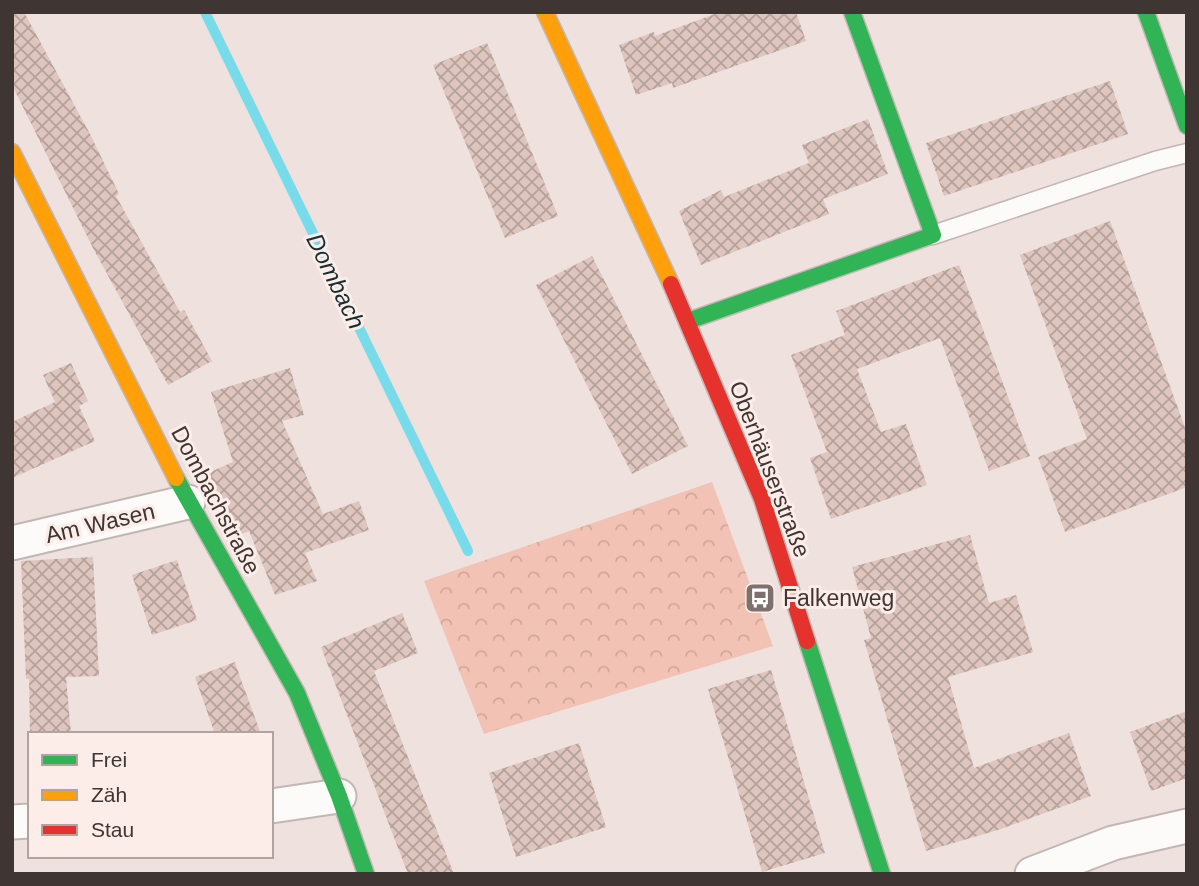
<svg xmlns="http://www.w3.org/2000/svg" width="1199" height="886" viewBox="0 0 1199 886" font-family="Arial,sans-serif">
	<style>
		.forest { fill: url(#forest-crowns) }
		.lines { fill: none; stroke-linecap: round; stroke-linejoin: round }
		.stream { stroke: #77dbe9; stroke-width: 10 }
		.building { fill: url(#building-cross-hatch) }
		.lane-casing { stroke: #c1b7b4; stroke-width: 21 }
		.street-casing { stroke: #c1b7b4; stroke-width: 37 }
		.fast-casing { stroke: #c1b7b4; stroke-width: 19 }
		.slow-casing { stroke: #c1b7b4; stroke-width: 19 }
		.jam-casing { stroke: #c1b7b4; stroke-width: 19 }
		.lane { stroke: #fdfafa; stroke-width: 18 }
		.street { stroke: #fdfafa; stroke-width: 33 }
		.fast { stroke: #30b455; stroke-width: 16 }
		.slow { stroke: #ff9f0a; stroke-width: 16 }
		.jam { stroke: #e5322d; stroke-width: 16 }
		.labels { text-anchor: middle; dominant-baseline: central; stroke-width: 6; stroke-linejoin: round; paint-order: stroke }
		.street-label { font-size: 23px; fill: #3f3533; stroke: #fcede9 }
		.poi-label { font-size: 23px; fill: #3f3533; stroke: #fcede9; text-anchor: start }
		.water-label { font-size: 24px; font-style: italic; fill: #162e32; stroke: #fcede9 }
	</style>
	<defs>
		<pattern id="forest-crowns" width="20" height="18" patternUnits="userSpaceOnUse" patternTransform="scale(1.75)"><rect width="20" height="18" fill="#f2c2b5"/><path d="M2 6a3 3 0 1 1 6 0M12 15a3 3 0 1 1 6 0" fill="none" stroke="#d1a79c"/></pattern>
		<pattern id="building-cross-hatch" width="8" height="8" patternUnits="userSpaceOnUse" patternTransform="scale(1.75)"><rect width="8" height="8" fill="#dec5be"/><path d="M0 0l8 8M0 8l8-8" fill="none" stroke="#b5a19b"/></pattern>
	</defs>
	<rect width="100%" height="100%" fill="#efe1dd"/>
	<path class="forest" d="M712,482L773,646L484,734L424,581Z"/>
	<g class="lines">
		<path class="stream" d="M205,12L468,551"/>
	</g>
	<path class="building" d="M12,12H24L90,134L119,194L116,196L180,312L184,310L212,361L168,385L94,250L12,85Z
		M720,12H796L806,41L673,88L672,83L636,95L619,45L654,32L655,36Z
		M487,43L558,216L505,238L433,65Z
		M1110,81L1128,134L944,196L926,143Z
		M868,119L888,174L823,199L829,214L701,265L679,211L721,190L724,197L809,163L802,145Z
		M1110,221L1187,433V487L1065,532L1038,457L1087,439L1020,255Z
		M592,256L688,446L632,474L536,285Z
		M959,265L1030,456L989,471L940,338L857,369L881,432L906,424L927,485L831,519L810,458L827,452L791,355L845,335L836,311Z
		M71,363L88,401L79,406L95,441L12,478V422L55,402L43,375Z
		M290,368L304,415L282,421L323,514L359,501L369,530L305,553L317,581L275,595L249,531L235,537L208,473L233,462L211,392Z
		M970,535L989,603L1016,595L1033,652L948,677L974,768L1069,733L1091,796L998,830L926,851L864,640L871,638L852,567Z
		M93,557L99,676L66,677L71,734H30L29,679H26L21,561Z
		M177,560L197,620L152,635L132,575Z
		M402,613L418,653L374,671L454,874H408L321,647Z
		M235,662L240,677L261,734H215L195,677Z
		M771,670L825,853L762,872L708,689Z
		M1187,711V778L1151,791L1130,732Z
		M579,743L606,827L516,857L489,773Z"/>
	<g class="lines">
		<g class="lane-casing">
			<path id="lane" d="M933,235L1155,161L1187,153"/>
		</g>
		<g class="street-casing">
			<path id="street" d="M12,543L188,502
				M271,806L339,796
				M12,822L30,821
				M1032,874L1113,843L1187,826"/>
		</g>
		<g class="fast-casing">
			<path id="fast" d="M1146,12L1187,126
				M688,321L933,235L852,12
				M176,478L297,693L339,796L366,874
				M807,641L882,874"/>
		</g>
		<g class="slow-casing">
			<path id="slow" d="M545,12L671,284
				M12,152L176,478"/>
		</g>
		<g class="jam-casing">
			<path id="jam" d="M671,284L762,499L807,641"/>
		</g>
		<use href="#lane" class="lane"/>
		<use href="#street" class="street"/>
		<use href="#fast" class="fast"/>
		<use href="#slow" class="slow"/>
		<use href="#jam" class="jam"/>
	</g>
	<defs>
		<g id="bus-square" transform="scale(1.575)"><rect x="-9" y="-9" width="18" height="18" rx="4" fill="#7d716e" stroke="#fcede9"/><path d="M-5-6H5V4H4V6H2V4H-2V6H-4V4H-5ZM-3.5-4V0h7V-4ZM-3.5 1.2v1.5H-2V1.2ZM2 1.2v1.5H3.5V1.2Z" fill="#fff"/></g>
	</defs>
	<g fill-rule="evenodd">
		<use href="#bus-square" x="760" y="598"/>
	</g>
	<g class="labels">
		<g class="street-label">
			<text transform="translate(770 469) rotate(69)">Oberhäuserstraße</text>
			<text transform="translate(216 500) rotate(62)">Dombachstraße</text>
			<text transform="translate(100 523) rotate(-13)">Am Wasen</text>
		</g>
		<g class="poi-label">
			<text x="783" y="598">Falkenweg</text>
		</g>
		<g class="water-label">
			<text transform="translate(336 281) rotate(64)">Dombach</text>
		</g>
	</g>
	<rect width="1199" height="886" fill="none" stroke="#3f3533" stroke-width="28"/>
	<rect x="28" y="732" width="245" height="126" fill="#fcede9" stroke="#b0a3a0" stroke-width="2"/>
	<rect x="42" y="755" width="35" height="10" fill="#30b455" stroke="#b0a3a0" stroke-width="2"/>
	<text x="91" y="767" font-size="21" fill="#3f3533">Frei</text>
	<rect x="42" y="790" width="35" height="10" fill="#ff9f0a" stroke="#b0a3a0" stroke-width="2"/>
	<text x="91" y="802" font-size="21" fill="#3f3533">Zäh</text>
	<rect x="42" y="825" width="35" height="10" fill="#e5322d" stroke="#b0a3a0" stroke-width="2"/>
	<text x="91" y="837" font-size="21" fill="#3f3533">Stau</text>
</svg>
